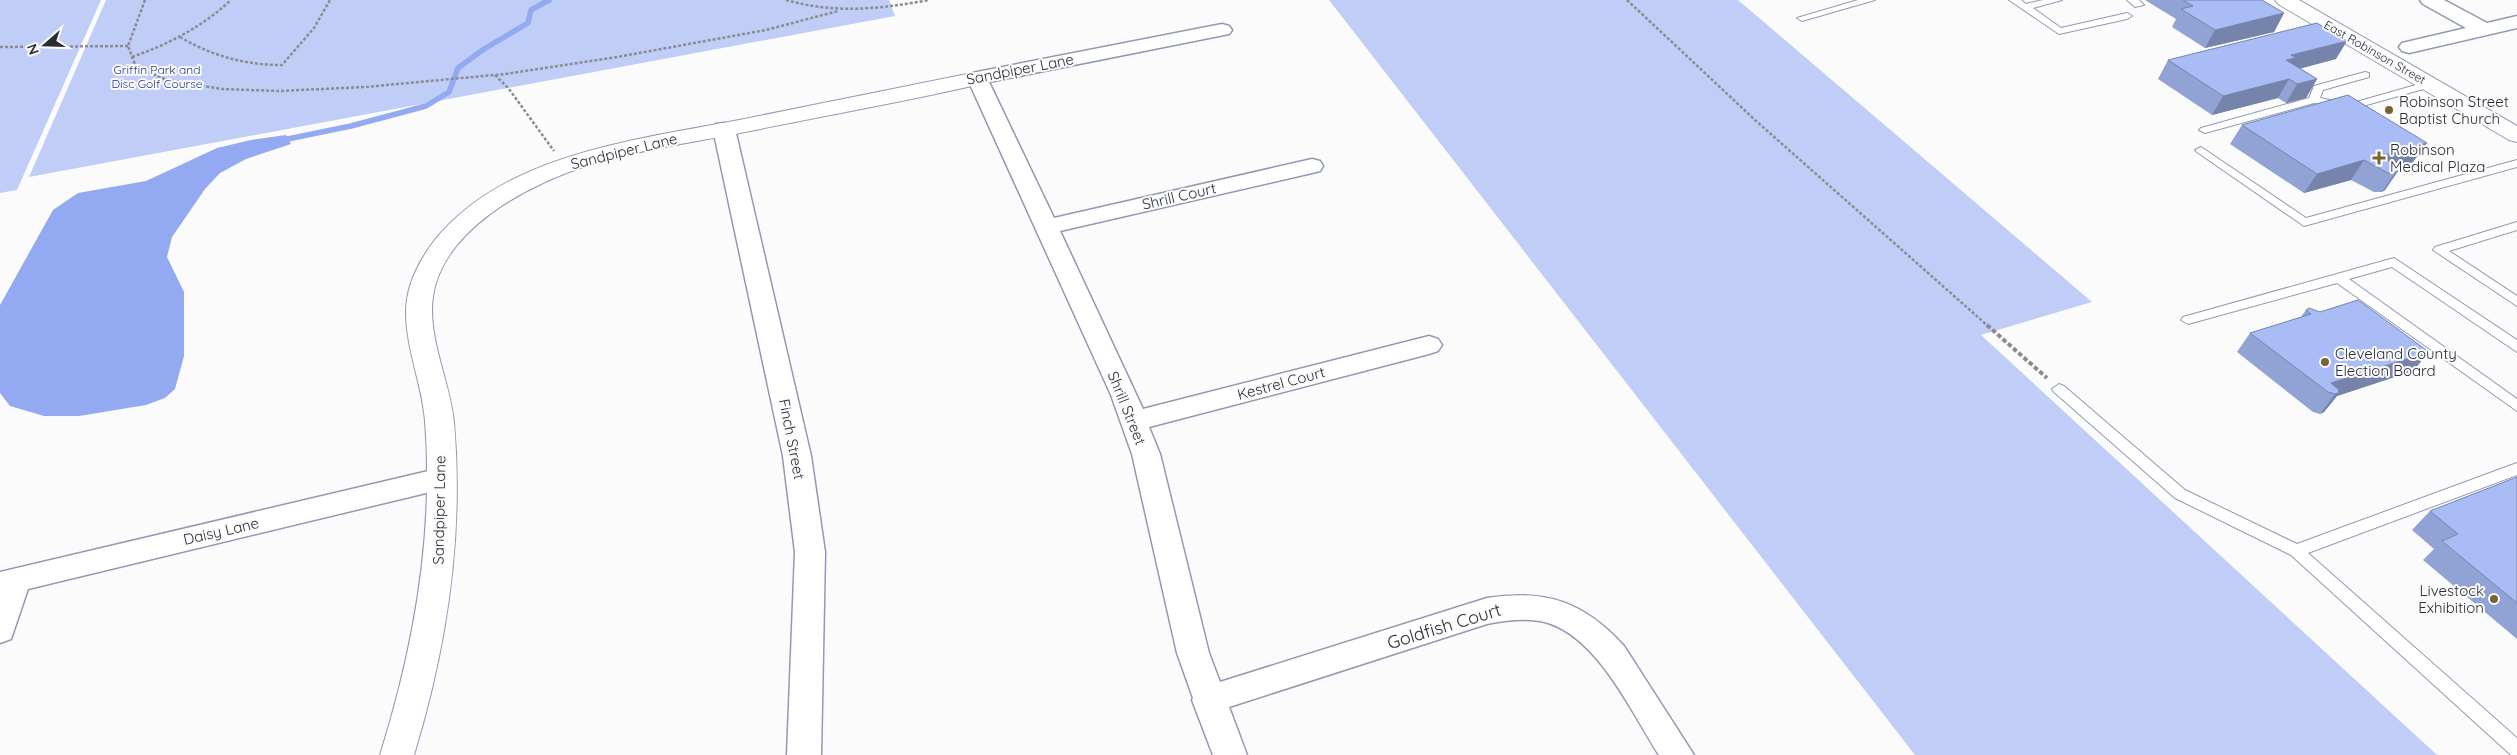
<svg xmlns="http://www.w3.org/2000/svg" width="2517" height="755" viewBox="0 0 2517 755" font-family="Quicksand,sans-serif">
	<style>
		.green { fill: #c0cef7 }
		.water { fill: #93a9f1 }
		.lines { fill: none; stroke-linecap: round; stroke-linejoin: round }
		.stream { stroke: #93a9f1; stroke-width: 5.5 }
		.service-casing { stroke: #919ab3; stroke-width: 2 }
		.minor-casing { stroke: #919ab3; stroke-width: 3 }
		.tertiary-casing { stroke: #919ab3; stroke-width: 2 }
		.secondary-casing { stroke: #919ab3; stroke-width: 2 }
		.path-far1 { stroke: #8b8c92; stroke-width: 2.5; stroke-dasharray: 3 2; stroke-linecap: butt }
		.path { stroke: #8b8c92; stroke-width: 4; stroke-dasharray: 4.5 2.5; stroke-linecap: butt }
		.service { fill: #fff; fill-rule: evenodd }
		.minor { fill: #fff; fill-rule: evenodd }
		.tertiary { fill: #fff; fill-rule: evenodd }
		.secondary { fill: #fff; fill-rule: evenodd }
		.wall { fill: #91a2d4 }
		.shaded-wall { fill: #7684ac }
		.building { fill: #a9bcf6; stroke: #7684ac }
		.poi-dot { fill: #766432; stroke: #fbfbfb; stroke-width: 2 }
		.labels { text-anchor: middle; dominant-baseline: central; stroke-width: 4; stroke-linejoin: round; paint-order: stroke }
		.far-street-label { font-size: 12px; fill: #2a2d38; stroke: #fbfbfb }
		.far-park-label { font-size: 12px; fill: #263587; stroke: #fbfbfb }
		.street-label { font-size: 15px; fill: #2a2d38; stroke: #fbfbfb }
		.poi-label { font-size: 15px; fill: #2a2d38; stroke: #fbfbfb; text-anchor: start }
		.near-street-label { font-size: 18px; fill: #2a2d38; stroke: #fbfbfb }
	</style>
	<rect width="100%" height="100%" fill="#fbfbfb"/>
	<path class="green" d="M0,0H101L17,190L0,193Z
		M106,0H889L895,16L29,177Z
		M1329,0H1738L2092,302L1981,335L2437,755H1915Z"/>
	<path class="water" d="M286,135L291,144L246,159L220,173L205,189L172,237L167,257L184,292V356L175,389L165,398L146,405L79,416H44L10,406L0,393V305L53,210L78,193L146,181L217,148L251,140Z"/>
	<g class="lines">
		<path class="stream" d="M278,141L351,126L426,106L449,92L458,68L484,49L528,23L531,10L549,0"/>
		<g class="service-casing">
			<path id="service" d="M1858,0H1875L1802,21L1797,18Z
				M2009,0H2021L2026,4L2043,0H2062L2033,8L2061,28L2127,13L2132,16L2127,19L2059,34Z
				M2127,0H2139L2144,5L2135,7Z
				M2365,72L2369,73V77L2323,90L2320,98L2349,104L2430,81L2435,84L2434,86L2349,110L2314,103L2205,133L2199,130L2201,128L2309,98L2314,86Z
				M2201,147L2306,218L2517,160V167L2304,226L2197,152L2195,150Z
				M2517,222V230L2449,251L2517,296V306L2433,250L2435,247Z
				M2394,258L2517,340V352L2392,267L2349,279L2517,399V411L2337,283L2188,324L2181,320L2183,317Z
				M2059,384L2064,386L2185,490L2297,544L2517,463V475L2308,553L2517,738V755H2511L2291,555L2175,498L2054,392L2052,389Z"/>
		</g>
		<g class="minor-casing">
			<path id="minor" d="M2420,0H2444L2487,23L2517,16V28L2409,53L2402,51L2399,47L2402,43L2466,28L2423,4Z
				M1222,24L1229,26L1232,30L1229,34L989,82L1054,218L1312,159L1320,161L1323,166L1320,171L1312,173L1060,231L1143,409L1429,336L1438,339L1442,345L1438,351L1429,354L1149,427L1160,454L1209,653L1220,682L1487,598C1546,589 1584,602 1624,646L1694,755H1659C1632,713 1600,642 1551,624C1531,617 1508,620 1487,624L1229,707L1247,755H1213L1192,700L1193,698L1177,653L1132,454L1111,395L967,78L970,74L977,72Z
				M724,123L732,124L735,129L811,456L825,552L821,755H787L795,552L783,456L713,129L716,124Z
				M441,468L451,471L455,479L451,487L28,589L11,639L0,643V572Z"/>
		</g>
		<g class="tertiary-casing">
			<path id="tertiary" d="M977,72L985,73L988,78L985,83C909,101 832,114 755,130C703,141 647,148 596,163C531,182 432,232 432,310C432,348 450,384 454,422C464,535 447,647 414,755H380C414,647 434,535 425,421C422,384 406,349 406,312C406,286 419,261 434,241C507,150 647,139 754,117C828,102 903,87 977,72Z"/>
		</g>
		<g class="secondary-casing">
			<path id="secondary" d="M2275,0H2299L2517,126V142L2509,140L2278,4Z"/>
		</g>
		<path class="path-far1" d="M145,0L128,46L136,67L167,80L222,89L279,91L365,87L505,74L617,57L766,30L838,11
			M786,0C835,14 880,9 929,0
			M1627,0L1755,120L1988,326
			M180,37C212,56 245,65 282,65L314,28L330,0
			M0,47L128,46
			M132,57C169,44 202,27 231,0
			M495,75L509,89L554,151"/>
		<path class="path" d="M1987,325L2047,378"/>
		<use href="#service" class="service"/>
		<use href="#minor" class="minor"/>
		<use href="#tertiary" class="tertiary"/>
		<use href="#secondary" class="secondary"/>
	</g>
	<path class="wall" d="M2145,0H2262L2284,13L2274,32L2205,48L2172,27L2176,19Z
		M2336,59L2300,68L2317,79L2306,98L2286,103L2278,98L2212,115L2158,79L2168,60Z
		M2242,125L2413,162L2397,167L2398,171L2385,190L2382,192H2374L2351,180L2304,193L2230,144Z
		M2306,310L2429,352L2413,371L2337,396L2324,412L2320,414L2313,412L2237,352L2250,333L2301,317Z
		M2517,477V639L2423,560L2434,549L2412,530L2430,511Z"/>
	<path class="shaded-wall" d="M2284,13L2274,32L2205,48L2215,30Z
		M2347,41L2336,59L2288,72L2286,60L2291,55Z
		M2289,79L2278,98L2212,115L2223,96Z
		M2317,79L2306,98L2286,103L2297,84Z
		M2427,143L2413,162L2383,171L2381,156Z
		M2364,160L2351,180L2304,193L2317,174Z
		M2398,171L2385,190L2382,192L2395,173Z
		M2429,352L2413,371L2337,396L2324,412L2320,414L2335,394L2331,383Z"/>
	<path class="building" d="M2183,0H2262L2284,13L2215,30L2181,9L2193,6Z
		M2317,23L2347,41L2291,55L2296,58L2286,60L2317,79L2297,84L2289,79L2223,96L2168,60Z
		M2348,95L2427,143L2381,156L2396,166L2398,171L2395,173H2388L2364,160L2317,174L2242,125Z
		M2358,300L2429,352L2331,383L2338,389L2339,393L2335,394L2328,392L2250,333L2311,314L2306,310L2309,308L2320,312Z
		M2517,477V603L2442,541L2458,534L2430,511Z"/>
	<g class="poi-dot">
		<circle cx="2389" cy="110" r="5"/>
		<path d="M2376.5 150.5h5v5h5v5h-5v5h-5v-5h-5v-5h5z"/>
		<circle cx="2325" cy="362" r="5"/>
		<circle cx="2494" cy="599" r="5"/>
	</g>
	<g class="labels">
		<g class="far-street-label">
			<text transform="translate(2375 52) rotate(30)">East Robinson Street</text>
		</g>
		<g class="far-park-label">
			<text x="157" y="69">Griffin Park and<tspan x="157" dy="14">Disc Golf Course</tspan></text>
		</g>
		<g class="street-label">
			<text transform="translate(1020 69) rotate(-11)">Sandpiper Lane</text>
			<text transform="translate(624 151) rotate(-14)">Sandpiper Lane</text>
			<text transform="translate(1179 196) rotate(-13)">Shrill Court</text>
			<text transform="translate(1281 383) rotate(-15)">Kestrel Court</text>
			<text transform="translate(1127 408) rotate(68)">Shrill Street</text>
			<text transform="translate(792 439) rotate(79)">Finch Street</text>
			<text transform="translate(439 510) rotate(-89)">Sandpiper Lane</text>
			<text transform="translate(221 531) rotate(-13)">Daisy Lane</text>
		</g>
		<g class="poi-label">
			<text x="2399" y="101">Robinson Street<tspan x="2399" dy="17">Baptist Church</tspan></text>
			<text x="2390" y="149">Robinson<tspan x="2390" dy="17">Medical Plaza</tspan></text>
			<text x="2335" y="353">Cleveland County<tspan x="2335" dy="17">Election Board</tspan></text>
			<text x="2484" y="590" text-anchor="end">Livestock<tspan x="2484" dy="17">Exhibition</tspan></text>
		</g>
		<g class="near-street-label">
			<text transform="translate(1444 626) rotate(-17)">Goldfish Court</text>
		</g>
	</g>
	<g transform="translate(45 45) rotate(250)" stroke="#fbfbfb" stroke-width="4" paint-order="stroke">
	<path d="M0-4L9 19L0 12L-9 19Z" fill="#2a2d38"/>
	<text y="-8" font-size="14" font-weight="bold" text-anchor="middle" fill="#2a2d38">N</text>
	</g>
</svg>
